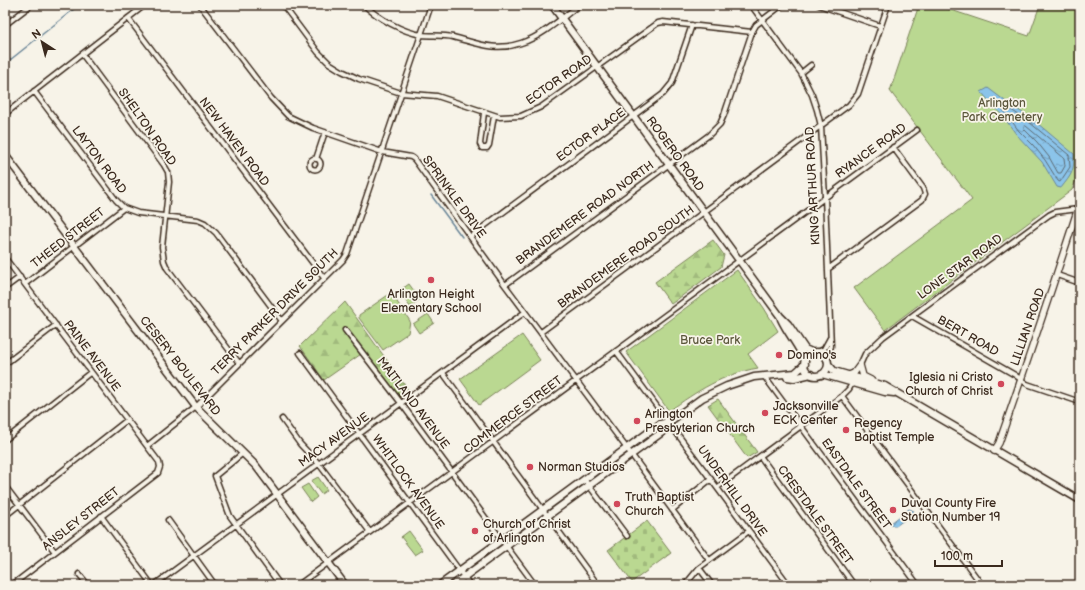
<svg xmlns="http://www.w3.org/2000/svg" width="1085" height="590" viewBox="0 0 1085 590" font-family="'Balsamiq Sans',sans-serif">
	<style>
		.green { fill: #bad891; stroke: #7a8158 }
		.forest { fill: url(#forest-firs); stroke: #7a8158 }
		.cemetery { fill: url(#cemetery-stones); stroke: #7a8158 }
		.water { fill: url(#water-ripples); stroke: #6b8698 }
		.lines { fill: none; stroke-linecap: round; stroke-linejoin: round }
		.shore { stroke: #5b6870; stroke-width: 1 }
		.stream { stroke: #6b8698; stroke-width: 1.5 }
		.minor-casing { stroke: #3b2a1e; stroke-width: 7 }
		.tertiary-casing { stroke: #3b2a1e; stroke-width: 8 }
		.secondary-casing { stroke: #3b2a1e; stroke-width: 9 }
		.minor { stroke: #f7f3e8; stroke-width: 4 }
		.tertiary { stroke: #f7f3e8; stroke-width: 5.5 }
		.secondary { stroke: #f7f3e8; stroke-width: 6 }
		.poi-dot { fill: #d1495b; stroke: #f7f3e8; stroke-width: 1.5 }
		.labels { text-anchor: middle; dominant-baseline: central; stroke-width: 3.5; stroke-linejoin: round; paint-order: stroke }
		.street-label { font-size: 12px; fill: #3b2a1e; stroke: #f7f3e8 }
		.park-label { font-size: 12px; fill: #5b563b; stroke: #f7f3e8 }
		.poi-label { font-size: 12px; fill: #3b2a1e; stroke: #f7f3e8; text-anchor: start }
	</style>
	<defs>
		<pattern id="forest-firs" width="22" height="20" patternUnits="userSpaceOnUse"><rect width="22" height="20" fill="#bad891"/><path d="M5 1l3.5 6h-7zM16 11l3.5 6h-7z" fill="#a1ba7d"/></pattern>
		<pattern id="cemetery-stones" width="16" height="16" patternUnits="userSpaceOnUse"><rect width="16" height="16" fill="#bad891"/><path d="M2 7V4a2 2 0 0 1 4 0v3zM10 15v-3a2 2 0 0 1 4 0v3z" fill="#a1ba7d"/></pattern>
		<pattern id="water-ripples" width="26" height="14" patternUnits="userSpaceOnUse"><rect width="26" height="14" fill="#8bc4ea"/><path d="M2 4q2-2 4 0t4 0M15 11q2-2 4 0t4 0" fill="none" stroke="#739fbd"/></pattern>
	</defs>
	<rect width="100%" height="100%" fill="#f7f3e8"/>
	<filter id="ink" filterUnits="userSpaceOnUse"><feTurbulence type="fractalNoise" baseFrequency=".025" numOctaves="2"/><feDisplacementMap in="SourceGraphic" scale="8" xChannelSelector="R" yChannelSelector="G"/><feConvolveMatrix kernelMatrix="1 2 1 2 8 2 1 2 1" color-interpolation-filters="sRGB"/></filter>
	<g filter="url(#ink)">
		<path class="green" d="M919,5H936L1029,36L1040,5H1080V171L1072,190L885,330L854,288L972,200L890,91Z
			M737,270L764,308L778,331L748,354L758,368C723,374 697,391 669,411L626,352Z
			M409,284L420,299L410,307L399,291Z
			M391,293L410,321L408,333L383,350L359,318V315Z
			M428,314L434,323L419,333L413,324Z
			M522,335L540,360L479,405L460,379Z
			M318,477L327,490L321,494L311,481Z
			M308,484L317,497L311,502L301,488Z
			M409,531L423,550L415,555L401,537Z"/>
		<path class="forest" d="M713,240L724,255L721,267L671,304L655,282Z
			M345,302L409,391L400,398L364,352L324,380L300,346Z
			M718,399L757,452L747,458L708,405Z"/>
		<path class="cemetery" d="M647,521L671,553L632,582L608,550Z"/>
		<path class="water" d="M988,88L1013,107L1031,118L1074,154C1074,172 1072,174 1061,188L1057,187L1042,162L1016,134L1003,116L981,92Z
			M909,509L914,511L913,513L896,526H893L891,523Z"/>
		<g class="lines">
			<path class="shore" d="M1004,105L1029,122L1069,155L1070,167L1060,182L1058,181L1045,160L1033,145L1019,131L1002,108V106Z
				M1026,126L1064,158L1065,166L1061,173H1058L1049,157L1037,142L1024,129V127Z"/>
			<path class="stream" d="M5,64L79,5
				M431,195L462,237"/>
			<g class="minor-casing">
				<path id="minor" d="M200,5L271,98L288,116L313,128L382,152L411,157L414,159L505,285L631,454L709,560
					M283,5L318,52L329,63L342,71L359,79L401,93L437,96L500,117L521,116L541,107L658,23L663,22L752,32
					M364,5C378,18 402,32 422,35C432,36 443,35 453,37C477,43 495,52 521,43C541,37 562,18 579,5
					M751,5L801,73L812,95L817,110L821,126L825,197L831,346L827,360
					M819,5L880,26
					M128,18L324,278
					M5,25L31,5
					M82,54L164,165L168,172L169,182L162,247L164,261L167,268L239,363
					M801,73L811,65
					M34,91L116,200L124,208L138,213L198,220L205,223L216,233L282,321
					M484,113L480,144L482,148H487L489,145L494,116
					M5,114L145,5
					M309.5 164a5.5 5.5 0 1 1 11 0a5.5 5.5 0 1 1-11 0Z
					M316,159L325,132
					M471,236L663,94L672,83L692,25
					M5,258L159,462L160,467L158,473L12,585
					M828,269L922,200L925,194L923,188L893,147
					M1057,275L1080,283
					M25,284L124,208
					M505,285L709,135L720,124L724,115L752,32L756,25L782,5
					M5,288L20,277
					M912,316L1015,375L1027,384L1080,402
					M345,330L401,403L535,585
					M541,332L849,105L858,94L888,5
					M616,351L789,585
					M818,352L824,349L830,338
					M300,353L470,585
					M5,364L56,325
					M860,365L865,354L883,337L1049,215L1055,212L1078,209
					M443,373L598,585
					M764,376L918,585
					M842,396L982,585
					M282,419L300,444L319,464L370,532
					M5,440L91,372
					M147,446L196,407L343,260L347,254L431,5
					M243,453L215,476L230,516L280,585
					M760,456L854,585
					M584,479L627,536
					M5,486L55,552
					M718,487L842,396L849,389L853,382
					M672,510L711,479
					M5,516L127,420
					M101,516L152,585
					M168,520L215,585
					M699,568L712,585
					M79,574L88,585
					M154,585L525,312
					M298,585L917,130
					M685,585L699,568L749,531"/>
			</g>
			<g class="tertiary-casing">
				<path id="tertiary" d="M860,365L863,376L871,380
					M849,375L854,373L860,365
					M994,451L999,443C1027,363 1054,283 1080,202"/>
			</g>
			<g class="secondary-casing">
				<path id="secondary" d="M552,5L780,316L788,324L805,349L814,353
					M5,155L196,407L256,466L345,585
					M781,319C788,334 799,346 805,361
					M804 364a12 12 0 1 1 24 0a12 12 0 1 1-24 0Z
					M828,364L834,371L885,386L890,389L1080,500
					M822,374L885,392L894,393
					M787,377L794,378L811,374
					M440,585L660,424L669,422L702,398L727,386L754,377L795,373L805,364
					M453,585L665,430L669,422"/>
			</g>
			<use href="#minor" class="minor"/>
			<use href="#tertiary" class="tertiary"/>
			<use href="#secondary" class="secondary"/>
		</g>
	</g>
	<g class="poi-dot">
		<circle cx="431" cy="280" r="4"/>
		<circle cx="779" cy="355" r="4"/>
		<circle cx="1001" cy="384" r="4"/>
		<circle cx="765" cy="413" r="4"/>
		<circle cx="637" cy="421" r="4"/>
		<circle cx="846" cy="430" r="4"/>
		<circle cx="530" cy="467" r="4"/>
		<circle cx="617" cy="504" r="4"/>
		<circle cx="893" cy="510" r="4"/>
		<circle cx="475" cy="531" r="4"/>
	</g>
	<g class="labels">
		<g class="street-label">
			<text transform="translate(559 80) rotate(-35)">ECTOR ROAD</text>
			<text transform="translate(147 127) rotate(55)">SHELTON ROAD</text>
			<text transform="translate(591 135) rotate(-36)">ECTOR PLACE</text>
			<text transform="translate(234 142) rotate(53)">NEW HAVEN ROAD</text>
			<text transform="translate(871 151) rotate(-36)">RYANCE ROAD</text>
			<text transform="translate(675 154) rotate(54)">ROGERO ROAD</text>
			<text transform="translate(99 160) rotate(53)">LAYTON ROAD</text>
			<text transform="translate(813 186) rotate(-93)">KING ARTHUR ROAD</text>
			<text transform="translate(454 197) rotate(54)">SPRINKLE DRIVE</text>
			<text transform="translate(585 213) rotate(-36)">BRANDEMERE ROAD NORTH</text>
			<text transform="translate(68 238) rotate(-38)">THEED STREET</text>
			<text transform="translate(626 257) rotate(-36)">BRANDEMERE ROAD SOUTH</text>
			<text transform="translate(960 267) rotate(-36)">LONE STAR ROAD</text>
			<text transform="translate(275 312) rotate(-45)">TERRY PARKER DRIVE SOUTH</text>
			<text transform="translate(1028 327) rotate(-71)">LILLIAN ROAD</text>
			<text transform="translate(968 336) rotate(30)">BERT ROAD</text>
			<text transform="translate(92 356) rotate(53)">PAINE AVENUE</text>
			<text transform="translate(180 366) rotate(52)">CESERY BOULEVARD</text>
			<text transform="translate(413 403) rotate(53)">MAITLAND AVENUE</text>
			<text transform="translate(513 415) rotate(-37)">COMMERCE STREET</text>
			<text transform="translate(334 440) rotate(-36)">MACY AVENUE</text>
			<text transform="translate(408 482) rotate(54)">WHITLOCK AVENUE</text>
			<text transform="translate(856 484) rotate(54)">EASTDALE STREET</text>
			<text transform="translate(732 491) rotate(54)">UNDERHILL DRIVE</text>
			<text transform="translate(815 515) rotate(54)">CRESTDALE STREET</text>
			<text transform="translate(81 519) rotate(-38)">ANSLEY STREET</text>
		</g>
		<g class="park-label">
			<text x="1002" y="103">Arlington<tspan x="1002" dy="14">Park Cemetery</tspan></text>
			<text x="710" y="340">Bruce Park</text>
		</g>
		<g class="poi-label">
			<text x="431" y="294" text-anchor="middle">Arlington Height<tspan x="431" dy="14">Elementary School</tspan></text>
			<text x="787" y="355">Domino's</text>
			<text x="993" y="377" text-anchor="end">Iglesia ni Cristo<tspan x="993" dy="14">Church of Christ</tspan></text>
			<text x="773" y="406">Jacksonville<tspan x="773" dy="14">ECK Center</tspan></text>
			<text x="645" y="414">Arlington<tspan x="645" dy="14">Presbyterian Church</tspan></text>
			<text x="854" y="423">Regency<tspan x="854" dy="14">Baptist Temple</tspan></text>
			<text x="538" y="467">Norman Studios</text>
			<text x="625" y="497">Truth Baptist<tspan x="625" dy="14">Church</tspan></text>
			<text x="901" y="503">Duval County Fire<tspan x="901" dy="14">Station Number 19</tspan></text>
			<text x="483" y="524">Church of Christ<tspan x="483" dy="14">of Arlington</tspan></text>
		</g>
	</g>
	<rect width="1085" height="590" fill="none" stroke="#f7f3e8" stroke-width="20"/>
	<rect x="10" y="10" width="1065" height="570" fill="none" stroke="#3b2a1e" stroke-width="1.5" filter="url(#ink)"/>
	<g transform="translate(42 42) rotate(324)" stroke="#f7f3e8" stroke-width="3" paint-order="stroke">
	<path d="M0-3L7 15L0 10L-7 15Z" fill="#3b2a1e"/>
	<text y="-6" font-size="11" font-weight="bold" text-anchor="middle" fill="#3b2a1e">N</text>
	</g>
	<path d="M935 560v6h67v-6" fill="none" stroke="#3b2a1e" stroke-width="2"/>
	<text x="941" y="560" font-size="12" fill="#3b2a1e" stroke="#f7f3e8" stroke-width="3" paint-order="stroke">100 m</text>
</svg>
